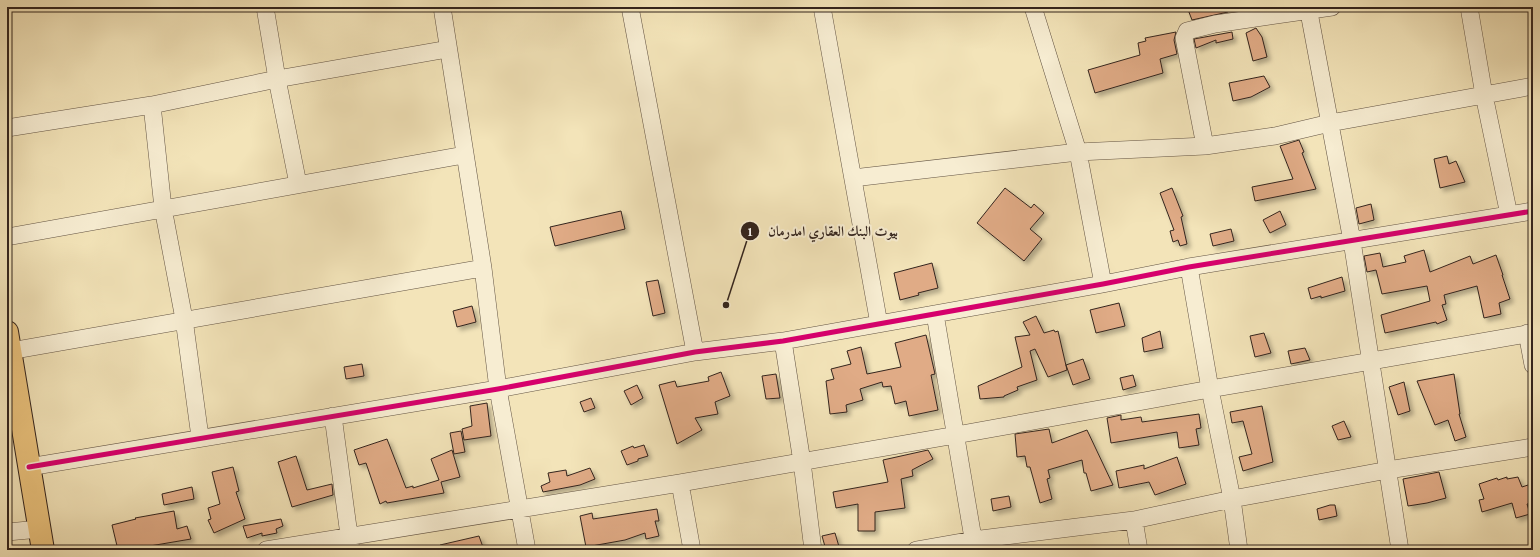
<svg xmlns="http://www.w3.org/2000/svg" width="1540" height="557" viewBox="0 0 1540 557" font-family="'EB Garamond',Amiri,serif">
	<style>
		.building { fill: #e0ab86; stroke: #33241d; filter: url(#shadow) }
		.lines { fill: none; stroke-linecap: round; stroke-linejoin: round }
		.street-casing { stroke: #635444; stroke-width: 18 }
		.primary-casing { stroke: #33241d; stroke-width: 24 }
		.street { stroke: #f7edd2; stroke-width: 17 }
		.primary { stroke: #eac27c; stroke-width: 22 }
		.cycleway-casing { stroke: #f7edd2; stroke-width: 8 }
		.cycleway { stroke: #d6006c; stroke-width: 5 }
		.leader { fill: none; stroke: #33241d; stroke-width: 1.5 }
		.callout-dot { fill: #33241d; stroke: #f7edd2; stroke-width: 1.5 }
		.mark-label { font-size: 12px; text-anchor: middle; font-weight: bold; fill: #fff }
		.callout-label { font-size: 14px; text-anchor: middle; font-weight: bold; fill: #33241d; stroke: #f7edd2; stroke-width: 4; stroke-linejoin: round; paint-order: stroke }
	</style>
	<defs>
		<filter id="shadow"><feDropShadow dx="3.5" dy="3.5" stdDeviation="2" flood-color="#0004"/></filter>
	</defs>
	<rect width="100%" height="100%" fill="#f3e4b9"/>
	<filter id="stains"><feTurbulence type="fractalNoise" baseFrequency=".005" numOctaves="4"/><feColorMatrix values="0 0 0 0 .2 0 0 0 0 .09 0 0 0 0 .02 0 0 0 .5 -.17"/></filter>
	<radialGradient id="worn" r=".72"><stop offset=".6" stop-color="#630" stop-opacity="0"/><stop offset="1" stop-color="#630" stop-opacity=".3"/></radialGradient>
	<path class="building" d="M1187,7H1227L1228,12L1192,20Z
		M1256,28L1262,37L1267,57L1253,61L1246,33Z
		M1176,32L1174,40L1177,54L1160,59L1163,73L1095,93L1088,70L1140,55L1138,43L1146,41L1145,38Z
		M1232,32L1233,39L1216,43V40L1196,48L1194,39Z
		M1264,76L1270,87L1251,97L1233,101L1229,83Z
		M1299,140L1304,152L1302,153L1316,189L1255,201L1252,187L1293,179L1280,146Z
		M1447,156L1449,164L1456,161L1465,182L1440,188L1434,159Z
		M1005,188L1031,208L1034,204L1044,213L1030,229L1042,239L1024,261L977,223Z
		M1172,188L1183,216L1181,217L1187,244L1180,246L1178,240L1173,242L1170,231L1174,230L1160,193Z
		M1371,204L1374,220L1359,224L1356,208Z
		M621,211L625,229L555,246L550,227Z
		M1280,211L1286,225L1270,233L1263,220Z
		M1231,229L1234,241L1213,246L1210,234Z
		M1424,250L1430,272L1470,256L1473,264L1496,255L1503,275H1502L1510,299L1499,303L1501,314L1484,318L1477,286L1444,295L1446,304L1442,305L1447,320L1437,324L1436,322L1385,333L1381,315L1430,301L1427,286L1382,294L1376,270L1367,272L1364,256L1380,253L1383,267L1406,262L1404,256Z
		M932,263L938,288L918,293L919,295L900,300L894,273Z
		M1342,277L1345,291L1321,298V296L1311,299L1308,288Z
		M658,280L665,313L653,316L646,282Z
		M1119,303L1125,326L1096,333L1090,310Z
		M472,306L476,322L457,327L453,311Z
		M1036,316L1044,333L1054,330L1055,332L1058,331L1067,370L1048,377L1035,349L1030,351L1037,380L1017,387L1018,390L1004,396V397L980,399L978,386L1022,367L1015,337L1030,335L1023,322Z
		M1160,331L1163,348L1144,352L1142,338Z
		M1264,333L1271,353L1255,357L1250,336Z
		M926,335L935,374L931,375L938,410L909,416L906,401L895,404L891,386L883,387L882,382L860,389L863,400L846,405L847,412L830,414L826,381L834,379L831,369L851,364L847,351L861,347L867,374L901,367L895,343Z
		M1305,348L1310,360L1291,364L1288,351Z
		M1083,359L1090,379L1073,385L1066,365Z
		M362,364L364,376L346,379L344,367Z
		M721,372L730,396L715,402L718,414L695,418L702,430L677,444L659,385L675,381L677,387L709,381L708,377Z
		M776,374L780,398L766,399L762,376Z
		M1454,374L1460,414H1459L1466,437L1455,441L1448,420L1435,425L1417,381Z
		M1133,375L1136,386L1123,390L1120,378Z
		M1404,382L1410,411L1398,415L1389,387Z
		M637,385L643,398L631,405L624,391Z
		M591,398L595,408L584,412L580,402Z
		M487,403L491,436L464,440L462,429L472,426L470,406Z
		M1262,406L1273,462L1243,471L1239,457L1252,454L1243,421L1232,423L1230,412Z
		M1199,414L1201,428L1196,429L1199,445L1179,448L1177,432L1111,443L1107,418L1121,415V420L1141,417L1142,422Z
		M1344,421L1351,437L1338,440L1332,426Z
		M1049,429L1052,443L1087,430L1113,485L1091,491L1086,473H1084L1082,460L1048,470L1050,478L1047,479L1052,499L1040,503L1030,467H1027L1025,456L1017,457L1015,434Z
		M461,431L465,452L454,454L450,433Z
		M387,439L406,488L413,486V488L439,480L431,459L452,450L460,477L441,482L444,493L387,503L386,501L380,504L366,463L359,465L354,450Z
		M644,445L648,456L638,459V461L627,465L621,451L633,446L634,448Z
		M928,450L933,459L912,470L913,476L901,479L905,508L875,512V531H858V504L836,508L833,492L888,482L883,460Z
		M296,456L307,490L332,484L333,495L292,507L278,462Z
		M1177,457L1186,484L1155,495L1149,482L1119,488L1116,471L1144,465V469Z
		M233,467L239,491L236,492L245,519L214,533L208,520L211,519L208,508L220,504L212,472Z
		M590,468L595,479L580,485L543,492L541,486L550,482L548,473L566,470L567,476Z
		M1439,472L1446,498L1427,503L1408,506L1403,479Z
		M1507,477V479L1518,477L1522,487L1531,484L1533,503L1527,504L1530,514L1516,518L1512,503L1482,512L1479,500L1484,499L1479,484L1497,478L1498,480Z
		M192,487L194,499L164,505L162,494Z
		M1009,496L1011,507L993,511L991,499Z
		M1330,505H1335L1337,516L1319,520L1317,509Z
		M657,509L659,521H655L659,536L646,539L645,533L625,540L586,547L580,516L592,513L593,519Z
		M174,511L177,529L187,526L191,539L138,548V550H118L112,525L136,519L135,518Z
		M281,519L283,526L276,529L277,533L262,536V533L247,538L243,526Z
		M835,533L840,550H826L822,536Z
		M479,536L484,550H440V545Z"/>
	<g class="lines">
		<g class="street-casing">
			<path id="street" d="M265,7L277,79L298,184
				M442,7L483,268L498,389L527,550
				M630,7L695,352
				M822,7L879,324
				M1033,7L1078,152L1103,284
				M1308,7L1352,241L1400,550
				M1469,7L1484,95L1509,215
				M152,105L163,208L184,319L200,437
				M7,128L152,105L277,79L448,49
				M1205,146L1184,38L1187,31L1215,24L1332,7
				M853,178L1078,152L1205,146L1275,136L1330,123L1533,86
				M7,237L464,155
				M1189,267L1210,389L1232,499L1239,550
				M935,314L975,550
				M1527,333L1533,365
				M783,341L802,462L813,550
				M10,351L483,268
				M333,416L351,550
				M29,467L498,389L695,352L783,341L1103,284L1189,267L1533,211
				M680,483L692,550
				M1134,520L1139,550
				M7,532L40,529
				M266,550L680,483L956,435L1210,389L1533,333
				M916,550L973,540L1134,520L1232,499L1388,470L1533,447"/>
		</g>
		<g class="primary-casing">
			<path id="primary" d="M7,332L43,550"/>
		</g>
		<use href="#street" class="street"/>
		<use href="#primary" class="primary"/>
		<g class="cycleway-casing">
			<path id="cycleway" d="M29,467L498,389L695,352L783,341L1103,284L1189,267L1533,211"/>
		</g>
		<use href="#cycleway" class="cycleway"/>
	</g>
	<path class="leader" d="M726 305L750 231"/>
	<g class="callout-dot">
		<circle cx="726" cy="305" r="4"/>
		<circle cx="750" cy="231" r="10"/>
	</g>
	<g class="mark-label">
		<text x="750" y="236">1</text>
	</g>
	<g class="callout-label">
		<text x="833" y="236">بيوت البنك العقاري امدرمان</text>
	</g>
	<rect width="1540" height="557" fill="none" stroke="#f3e4b9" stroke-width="24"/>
	<rect x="8" y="8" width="1524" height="541" fill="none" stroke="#33241d" stroke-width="2"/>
	<rect x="12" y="12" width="1516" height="533" fill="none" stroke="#33241d"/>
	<rect width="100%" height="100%" filter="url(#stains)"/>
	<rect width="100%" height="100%" fill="url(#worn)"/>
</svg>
